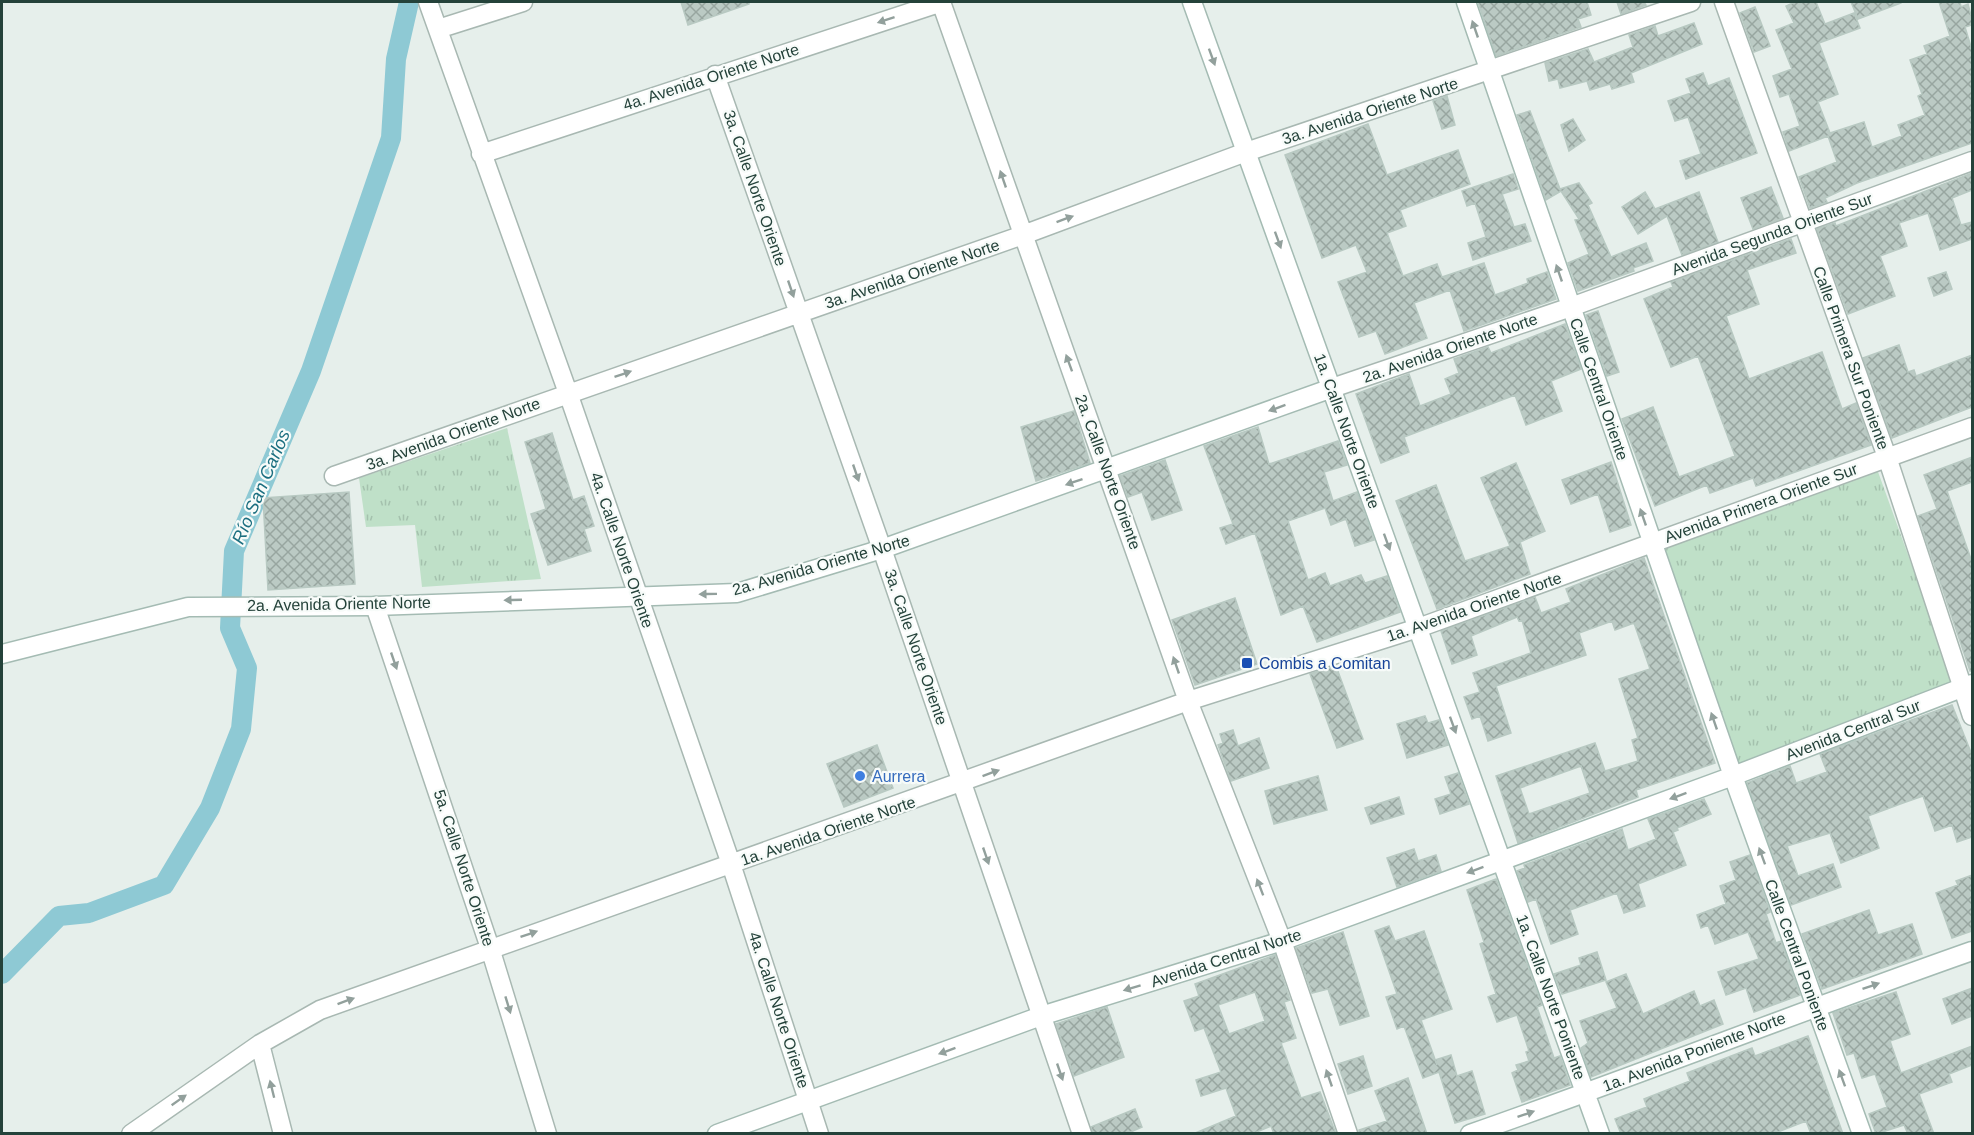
<svg xmlns="http://www.w3.org/2000/svg" width="1974" height="1135" viewBox="0 0 1974 1135" font-family="Arial,sans-serif">
	<style>
		.park { fill: url(#park-tufts) }
		.lines { fill: none; stroke-linecap: round; stroke-linejoin: round }
		.canal { stroke: #8ec9d4; stroke-width: 20 }
		.building { fill: url(#building-cross-hatch); stroke: #b8c9c2; stroke-width: 1.5; fill-rule: evenodd }
		.street-casing { stroke: #a8b8b2; stroke-width: 21 }
		.secondary-casing { stroke: #a4bbb3; stroke-width: 21 }
		.street { stroke: #fff; stroke-width: 18 }
		.secondary { stroke: #fff; stroke-width: 18 }
		.oneway { fill: #92a09c }
		.transit-dot { fill: #1a4fb4; stroke: #f7fbf9; stroke-width: 2 }
		.shop-dot { fill: #3f7fe0; stroke: #f7fbf9; stroke-width: 2 }
		.labels { text-anchor: middle; dominant-baseline: central; stroke-width: 4.5; stroke-linejoin: round; paint-order: stroke }
		.street-label { font-size: 16px; fill: #24423a; stroke: #f7fbf9 }
		.transit-label { font-size: 16px; fill: #164399; stroke: #f7fbf9; text-anchor: start }
		.shop-label { font-size: 16px; fill: #366cbe; stroke: #f7fbf9; text-anchor: start }
		.water-label { font-size: 18px; font-style: italic; fill: #1c6f80; stroke: #f7fbf9 }
	</style>
	<defs>
		<pattern id="park-tufts" width="24" height="20" patternUnits="userSpaceOnUse" patternTransform="scale(1.5)"><rect width="24" height="20" fill="#bfe0c8"/><path d="M3 7l-1-3M5 7V3M7 7l1-3M15 17l-1-3M17 17v-4M19 17l1-3" fill="none" stroke="#a4c1ad"/></pattern>
		<pattern id="building-cross-hatch" width="8" height="8" patternUnits="userSpaceOnUse" patternTransform="scale(1.5)"><rect width="8" height="8" fill="#bbcac4"/><path d="M0 0l8 8M0 8l8-8" fill="none" stroke="#98a6a0"/></pattern>
	</defs>
	<rect width="100%" height="100%" fill="#e6efeb"/>
	<path class="park" d="M507,428L541,579L422,587L415,525L366,527L359,478Z
		M1877,469L1955,685L1740,768L1663,546Z"/>
	<g class="lines">
		<path class="canal" d="M2,974L59,916L89,913L164,885L210,808L241,729L247,668L230,628L234,551L311,371L391,138L396,59L409,2"/>
	</g>
	<path class="building" d="M681,2H749V4L688,25Z
		M1478,2H1587L1591,15L1578,19L1581,27L1496,56Z
		M1617,2H1644L1646,5L1621,14Z
		M1795,2H1816L1825,24L1854,13L1860,28L1819,43L1838,94L1818,102L1830,133L1864,122L1872,147L1902,136L1898,125L1925,115L1918,96L1922,94L1910,60L1927,54L1924,46L1950,36L1939,2H1960L1961,7L1968,4L1972,19V25L1965,27L1972,50V143L1857,183L1825,198L1827,202L1810,208L1799,177L1837,162L1828,136L1789,151L1783,132L1800,126L1789,94L1780,97L1773,76L1792,69L1776,30L1794,23L1786,6Z
		M1851,2H1901V3L1858,19Z
		M1755,7L1770,46L1754,52L1740,13Z
		M1694,23L1702,44L1631,73L1634,82L1612,89L1610,84L1590,90L1587,81L1560,88L1558,79L1549,81L1545,63L1588,49L1594,62L1633,47L1629,35L1655,26L1658,36Z
		M1703,73L1708,86L1729,78L1757,153L1686,179L1680,161L1701,154L1688,117L1675,121L1668,101L1691,93L1686,79Z
		M1447,96L1455,125L1442,129L1433,101Z
		M1530,111L1560,189L1579,183L1592,203L1588,205L1611,257L1646,243L1653,261L1633,268L1634,271L1578,291L1568,263L1589,254L1575,220L1579,219L1561,191L1546,200L1517,115Z
		M1573,119L1585,140L1569,151L1561,125Z
		M1368,124L1387,175L1458,150L1470,184L1400,210L1406,226L1387,233L1403,276L1437,264L1442,277L1484,263L1495,295L1528,283L1527,279L1547,272L1556,299L1464,331L1450,290L1414,303L1427,338L1385,354L1376,331L1359,337L1338,282L1367,272L1356,245L1322,258L1285,155Z
		M1972,173V190L1952,198L1961,225L1972,222V239L1940,250L1928,213L1899,223L1907,246L1880,256L1895,296L1848,314L1817,229L1835,223L1836,226Z
		M1513,174L1518,189L1502,194L1514,227L1525,224L1531,241L1473,260L1468,243L1486,237L1475,203L1467,206L1462,191Z
		M1771,187L1783,218L1753,229L1741,198Z
		M1645,192L1655,209L1699,192L1718,242L1682,255L1667,216L1638,234L1622,207Z
		M1791,239L1796,253L1747,270L1759,304L1726,316L1749,379L1822,352L1842,409L1856,403L1871,445L1756,486L1753,478L1710,493L1707,485L1655,506L1622,419L1653,407L1679,477L1735,456L1698,356L1671,367L1644,299L1673,287L1671,282Z
		M1946,272L1952,289L1934,296L1928,278Z
		M1598,311L1619,372L1607,376L1586,315Z
		M1565,324L1581,369L1551,381L1562,411L1526,425L1515,395L1404,437L1409,452L1381,463L1356,394L1409,374L1420,406L1451,394L1445,379L1459,373L1454,359L1488,347L1491,353Z
		M1899,345L1908,372L1914,370L1916,376L1972,355V407L1892,438L1863,358Z
		M1074,411L1090,463L1036,481L1021,427Z
		M1258,427L1269,464L1338,441L1347,465L1324,472L1333,501L1357,492L1374,540L1355,546L1346,519L1331,525L1325,508L1288,521L1308,580L1325,573L1330,586L1361,575L1365,583L1387,576L1400,612L1317,642L1303,606L1281,615L1255,533L1226,544L1220,528L1233,524L1204,446Z
		M552,433L573,500L584,496L594,526L584,529L591,551L548,565L531,514L546,509L525,442Z
		M1972,457V482L1947,491L1972,562V671H1970L1918,516L1937,509L1924,475Z
		M1165,460L1182,510L1152,520L1142,492L1128,497L1120,476Z
		M1611,462L1631,525L1610,532L1598,494L1571,504L1562,480Z
		M1516,463L1545,531L1520,542L1530,574L1437,609L1396,501L1436,485L1465,561L1510,546L1481,478Z
		M349,492L355,584L268,590L263,498Z
		M1644,558L1715,763L1636,790L1638,797L1518,843L1496,776L1595,743L1605,771L1638,761L1632,740L1638,738L1619,679L1650,669L1634,623L1615,630L1612,621L1579,633L1586,655L1496,686L1511,733L1488,741L1480,716L1472,719L1464,697L1480,692L1473,673L1531,653L1522,620L1519,621L1517,617L1471,636L1477,655L1452,664L1441,631L1535,597L1541,613L1571,602L1566,589ZM1581,766L1590,793L1529,814L1520,788Z
		M1235,598L1257,664L1195,685L1172,620Z
		M1336,666L1363,739L1337,748L1310,674Z
		M1952,705L1972,755V837L1957,842L1952,825L1935,831L1923,796L1903,803L1868,816L1879,848L1841,863L1830,833L1787,846L1798,876L1833,864L1841,887L1791,905L1747,783L1790,766L1796,783L1827,772L1820,754Z
		M1425,716L1428,723L1439,720L1448,745L1407,758L1397,724Z
		M1233,730L1238,746L1259,738L1269,768L1231,781L1218,745L1223,743L1220,734Z
		M877,745L893,788L844,807L827,764Z
		M1458,773L1469,804L1440,814L1435,799L1451,794L1445,777Z
		M1318,776L1327,810L1274,824L1265,791Z
		M1399,797L1404,814L1371,824L1365,808Z
		M1704,799L1711,814L1677,828L1678,830L1673,832L1686,865L1638,884L1645,906L1624,913L1617,893L1570,910L1578,934L1551,944L1536,899L1528,902L1517,871L1525,868L1524,865L1622,829L1628,850L1656,839L1648,819Z
		M1414,849L1418,861L1436,855L1441,871L1397,887L1387,858Z
		M1750,855L1770,912L1766,914L1776,943L1781,941L1800,995L1754,1012L1746,988L1726,995L1718,972L1759,959L1748,932L1715,944L1708,925L1701,928L1697,915L1726,904L1720,886L1736,880L1730,862Z
		M1972,875V931L1952,938L1936,893L1958,885L1956,881Z
		M1496,879L1542,1005L1537,1007L1554,1058L1560,1056L1570,1085L1522,1102L1512,1073L1518,1070L1516,1065L1529,1061L1526,1052L1529,1051L1517,1015L1497,1022L1488,997L1496,994L1480,944L1484,942L1467,890Z
		M1869,910L1878,935L1912,924L1922,954L1822,989L1802,934Z
		M1389,926L1395,941L1424,931L1452,1009L1421,1020L1437,1065L1435,1060L1451,1055L1457,1076L1472,1071L1485,1114L1455,1123L1439,1072L1423,1078L1404,1026L1397,1029L1386,997L1397,994L1375,931Z
		M1343,932L1369,1016L1340,1025L1328,989L1312,993L1296,948Z
		M1597,952L1606,980L1562,994L1554,974L1581,965L1579,958Z
		M1275,955L1290,1000L1284,1002L1296,1038L1281,1043L1301,1098L1320,1092L1336,1134H1274L1271,1126L1252,1134H1193L1236,1116L1226,1088L1201,1096L1196,1080L1221,1072L1204,1028L1195,1031L1184,1001L1199,996L1195,984ZM1255,992L1265,1021L1229,1034L1218,1005Z
		M1626,974L1643,1014L1694,991L1700,1006L1714,1000L1723,1024L1591,1077L1581,1048L1588,1043L1580,1021L1617,1008L1606,982Z
		M1972,988V1016L1952,1024L1943,999Z
		M1896,992L1910,1034L1890,1041L1901,1073L1972,1046V1065L1949,1074L1952,1082L1919,1094L1934,1134H1908L1904,1125L1876,1134L1869,1114L1887,1107L1875,1074L1862,1078L1854,1053L1847,1055L1833,1013Z
		M1107,1007L1124,1057L1074,1076L1056,1024Z
		M1808,1036L1843,1134H1811L1806,1121L1773,1134H1621L1615,1119L1647,1107L1644,1099L1690,1081L1687,1073L1752,1048L1755,1056Z
		M1363,1056L1372,1086L1348,1094L1338,1064Z
		M1408,1078L1427,1134H1359V1130L1387,1121L1375,1091Z
		M1135,1109L1142,1127L1126,1134H1093L1091,1127Z"/>
	<g class="lines">
		<g class="street-casing">
			<path id="street" d="M428,2L568,393L731,864L819,1134
				M941,2L1188,701L1282,941L1348,1134
				M1724,2L1887,457L1972,716
				M438,29L523,2
				M715,75L882,549L1082,1134
				M481,154L942,2
				M1332,388L1571,307L1972,161
				M334,476L1023,235L1246,152L1691,2
				M375,606L490,948L547,1134
				M260,1044L283,1134
				M131,1134L260,1044L320,1010L1188,701L1418,628L1972,427"/>
		</g>
		<g class="secondary-casing">
			<path id="secondary" d="M1192,2L1600,1134
				M1466,2L1733,776L1862,1134
				M2,654L188,607L375,606L737,593L882,549L1332,388
				M717,1134L1041,1016L1282,941L1733,776L1972,684
				M1470,1134C1639,1075 1804,1010 1972,951"/>
		</g>
		<use href="#street" class="street"/>
		<use href="#secondary" class="secondary"/>
	</g>
	<defs><path id="oneway-solid" d="M-6-.8H1V-3.2L6.5 0L1 3.2V.8H-6Z" transform="scale(1.5)"/></defs>
	<g class="oneway">
		<use href="#oneway-solid" transform="translate(886 20) rotate(162)"/>
		<use href="#oneway-solid" transform="translate(1475 29) rotate(-109)"/>
		<use href="#oneway-solid" transform="translate(1212 57) rotate(70)"/>
		<use href="#oneway-solid" transform="translate(1003 179) rotate(-109)"/>
		<use href="#oneway-solid" transform="translate(1065 219) rotate(-20)"/>
		<use href="#oneway-solid" transform="translate(1278 240) rotate(70)"/>
		<use href="#oneway-solid" transform="translate(1559 273) rotate(-109)"/>
		<use href="#oneway-solid" transform="translate(791 289) rotate(71)"/>
		<use href="#oneway-solid" transform="translate(1069 363) rotate(-110)"/>
		<use href="#oneway-solid" transform="translate(623 374) rotate(-19)"/>
		<use href="#oneway-solid" transform="translate(1277 408) rotate(160)"/>
		<use href="#oneway-solid" transform="translate(856 473) rotate(71)"/>
		<use href="#oneway-solid" transform="translate(1074 482) rotate(161)"/>
		<use href="#oneway-solid" transform="translate(1643 517) rotate(-109)"/>
		<use href="#oneway-solid" transform="translate(1387 542) rotate(70)"/>
		<use href="#oneway-solid" transform="translate(708 594) rotate(179)"/>
		<use href="#oneway-solid" transform="translate(513 600) rotate(178)"/>
		<use href="#oneway-solid" transform="translate(394 661) rotate(71)"/>
		<use href="#oneway-solid" transform="translate(1176 665) rotate(-109)"/>
		<use href="#oneway-solid" transform="translate(1714 721) rotate(-109)"/>
		<use href="#oneway-solid" transform="translate(1453 725) rotate(70)"/>
		<use href="#oneway-solid" transform="translate(991 773) rotate(-20)"/>
		<use href="#oneway-solid" transform="translate(1678 796) rotate(160)"/>
		<use href="#oneway-solid" transform="translate(986 856) rotate(71)"/>
		<use href="#oneway-solid" transform="translate(1762 856) rotate(-110)"/>
		<use href="#oneway-solid" transform="translate(1475 870) rotate(160)"/>
		<use href="#oneway-solid" transform="translate(1260 887) rotate(-111)"/>
		<use href="#oneway-solid" transform="translate(529 934) rotate(-19)"/>
		<use href="#oneway-solid" transform="translate(1871 986) rotate(-19)"/>
		<use href="#oneway-solid" transform="translate(1132 988) rotate(163)"/>
		<use href="#oneway-solid" transform="translate(346 1001) rotate(-20)"/>
		<use href="#oneway-solid" transform="translate(508 1005) rotate(73)"/>
		<use href="#oneway-solid" transform="translate(947 1051) rotate(160)"/>
		<use href="#oneway-solid" transform="translate(1060 1072) rotate(71)"/>
		<use href="#oneway-solid" transform="translate(1329 1078) rotate(-109)"/>
		<use href="#oneway-solid" transform="translate(1842 1078) rotate(-110)"/>
		<use href="#oneway-solid" transform="translate(272 1089) rotate(-104)"/>
		<use href="#oneway-solid" transform="translate(179 1100) rotate(-35)"/>
		<use href="#oneway-solid" transform="translate(1526 1114) rotate(-19)"/>
	</g>
	<rect class="transit-dot" x="1241" y="657" width="12" height="12" rx="3"/>
	<circle class="shop-dot" cx="860" cy="776" r="6"/>
	<g class="labels">
		<g class="street-label">
			<text transform="translate(711 77) rotate(-18)">4a. Avenida Oriente Norte</text>
			<text transform="translate(1370 111) rotate(-18)">3a. Avenida Oriente Norte</text>
			<text transform="translate(755 188) rotate(71)">3a. Calle Norte Oriente</text>
			<text transform="translate(1772 234) rotate(-20)">Avenida Segunda Oriente Sur</text>
			<text transform="translate(912 274) rotate(-19)">3a. Avenida Oriente Norte</text>
			<text transform="translate(1450 348) rotate(-19)">2a. Avenida Oriente Norte</text>
			<text transform="translate(1851 358) rotate(70)">Calle Primera Sur Poniente</text>
			<text transform="translate(1599 389) rotate(71)">Calle Central Oriente</text>
			<text transform="translate(1347 431) rotate(70)">1a. Calle Norte Oriente</text>
			<text transform="translate(453 434) rotate(-20)">3a. Avenida Oriente Norte</text>
			<text transform="translate(1108 472) rotate(70)">2a. Calle Norte Oriente</text>
			<text transform="translate(1761 503) rotate(-20)">Avenida Primera Oriente Sur</text>
			<text transform="translate(622 550) rotate(71)">4a. Calle Norte Oriente</text>
			<text transform="translate(821 565) rotate(-16)">2a. Avenida Oriente Norte</text>
			<text transform="translate(339 604) rotate(-1)">2a. Avenida Oriente Norte</text>
			<text transform="translate(1474 607) rotate(-19)">1a. Avenida Oriente Norte</text>
			<text transform="translate(916 647) rotate(71)">3a. Calle Norte Oriente</text>
			<text transform="translate(1853 730) rotate(-21)">Avenida Central Sur</text>
			<text transform="translate(828 831) rotate(-19)">1a. Avenida Oriente Norte</text>
			<text transform="translate(464 868) rotate(72)">5a. Calle Norte Oriente</text>
			<text transform="translate(1797 955) rotate(70)">Calle Central Poniente</text>
			<text transform="translate(1226 958) rotate(-18)">Avenida Central Norte</text>
			<text transform="translate(1551 997) rotate(70)">1a. Calle Norte Poniente</text>
			<text transform="translate(779 1010) rotate(72)">4a. Calle Norte Oriente</text>
			<text transform="translate(1694 1052) rotate(-21)">1a. Avenida Poniente Norte</text>
		</g>
		<g class="transit-label">
			<text x="1259" y="663">Combis a Comitan</text>
		</g>
		<g class="shop-label">
			<text x="872" y="776">Aurrera</text>
		</g>
		<g class="water-label">
			<text transform="translate(261 487) rotate(-67)">Río San Carlos</text>
		</g>
	</g>
	<rect width="1974" height="1135" fill="none" stroke="#24423a" stroke-width="6"/>
</svg>
